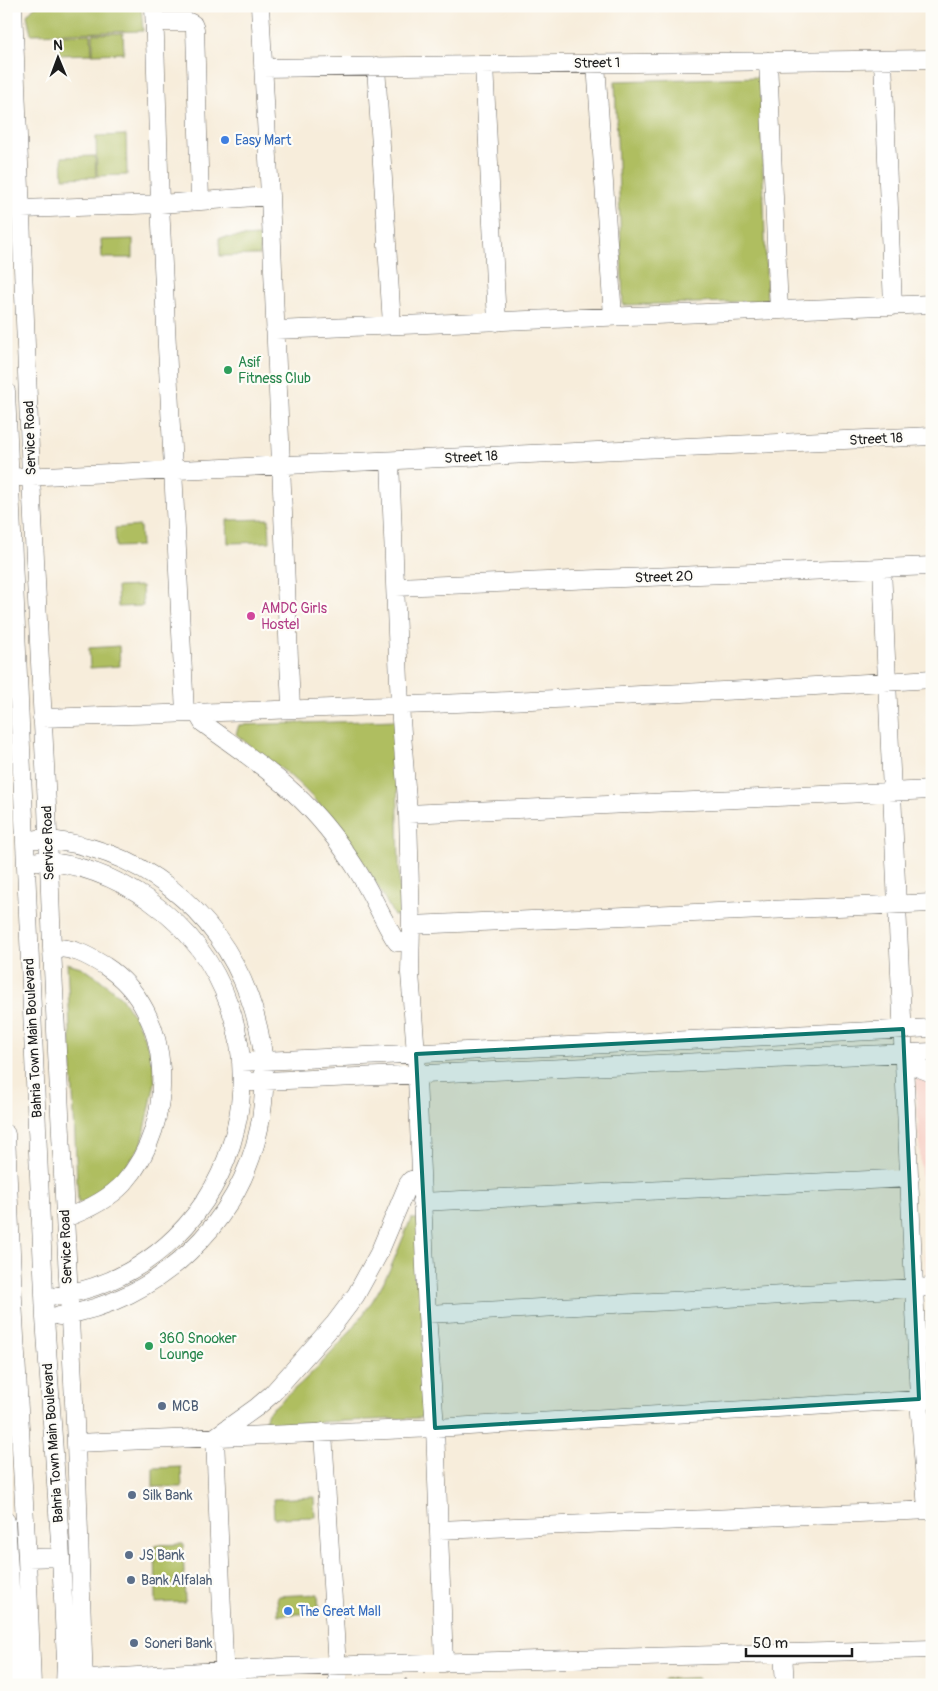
<svg xmlns="http://www.w3.org/2000/svg" width="938" height="1691" viewBox="0 0 938 1691" font-family="Pangolin,sans-serif">
	<style>
		.built { fill: #f7d1c8 }
		.green { fill: #afbe60; stroke: #666d3e }
		.lines { fill: none; stroke-linecap: round; stroke-linejoin: round }
		.minor-casing { stroke: #69655f; stroke-width: 19 }
		.path { stroke: #69655f; stroke-width: 2.5; stroke-dasharray: 4 4; stroke-linecap: butt }
		.minor { stroke: #fff; stroke-width: 18 }
		.marked { fill: #0f766e; fill-opacity: 0.2; stroke: #0f766e; stroke-width: 4; stroke-linejoin: round }
		.shop-dot { fill: #3f7fe0; stroke: #fdfcf7; stroke-width: 2 }
		.leisure-dot { fill: #2e9e5b; stroke: #fdfcf7; stroke-width: 2 }
		.hotel-dot { fill: #d1479c; stroke: #fdfcf7; stroke-width: 2 }
		.service-dot { fill: #5c6f8a; stroke: #fdfcf7; stroke-width: 2 }
		.labels { text-anchor: middle; dominant-baseline: central; stroke-width: 4.5; stroke-linejoin: round; paint-order: stroke }
		.street-label { font-size: 14px; fill: #1c1c1c; stroke: #fdfcf7 }
		.shop-label { font-size: 14px; fill: #366cbe; stroke: #fdfcf7; text-anchor: start }
		.leisure-label { font-size: 14px; fill: #27864d; stroke: #fdfcf7; text-anchor: start }
		.hotel-label { font-size: 14px; fill: #b23c85; stroke: #fdfcf7; text-anchor: start }
		.service-label { font-size: 14px; fill: #4e5e75; stroke: #fdfcf7; text-anchor: start }
	</style>
	<rect width="100%" height="100%" fill="#fdfcf7"/>
	<filter id="ink" filterUnits="userSpaceOnUse"><feTurbulence type="fractalNoise" baseFrequency=".02" numOctaves="2"/><feDisplacementMap in="SourceGraphic" scale="10" xChannelSelector="R" yChannelSelector="G"/><feConvolveMatrix kernelMatrix="1 2 1 2 8 2 1 2 1" color-interpolation-filters="sRGB"/></filter>
	<filter id="wash" filterUnits="userSpaceOnUse"><feTurbulence type="fractalNoise" baseFrequency=".0096" numOctaves="4" result="noise"/><feDisplacementMap in="SourceGraphic" scale="20" xChannelSelector="R" yChannelSelector="G"/><feGaussianBlur stdDeviation="1.12" result="paint"/><feColorMatrix in="noise" values="0 0 0 0 0 0 0 0 0 0 0 0 0 0 0 0 0 1.4 0 .05"/><feComposite in="paint" operator="in"/></filter>
	<g filter="url(#wash)">
		<rect width="100%" height="100%" fill="#f7eddb"/>
		<path class="built" d="M932,1064V1280H927L915,1065Z"/>
		<path class="green" d="M35,6H141L143,31L31,34L27,15Z
			M123,33L124,53L93,54V34Z
			M91,34L92,54L59,55V35Z
			M760,77L767,301L623,305L615,81Z
			M126,135L127,175L97,176L96,136Z
			M95,156L96,177L63,178L62,157Z
			M260,236V255L220,256L219,238Z
			M133,239V258H102L101,240Z
			M269,519L270,542L228,543L227,520Z
			M140,526L141,546L116,547L115,528Z
			M142,586L143,606L118,607L117,587Z
			M119,646L120,666L90,668L89,648Z
			M396,720L400,915L394,916C366,863 333,813 288,774C271,760 252,749 236,734L239,725Z
			M67,963L81,967L97,977L121,997L137,1021L152,1056L155,1082L142,1144L117,1179L89,1200L78,1203Z
			M411,1219H419L425,1410L420,1418L271,1424L267,1423L265,1420L268,1412C312,1375 355,1334 383,1283C394,1263 401,1241 411,1219Z
			M181,1467L182,1487H153V1468Z
			M314,1497L315,1517L274,1518L273,1499Z
			M183,1544L185,1602L156,1603L155,1545Z
			M318,1594L319,1613L278,1615L277,1596Z
			M698,1678V1685H664V1679Z"/>
	</g>
	<g filter="url(#ink)">
		<g class="lines">
			<g class="minor-casing">
				<path id="minor" d="M13,6L31,477L47,806L52,948L76,1443L84,1685
					M154,6L160,204L185,713
					M260,6L270,196L291,708
					M155,22H189L193,24L195,29L200,201
					M883,60L893,306
					M768,61L779,310
					M596,63L613,317
					M484,65L497,322
					M376,66L392,325
					M263,68L932,59
					M22,209L160,204L270,196
					M275,330L932,304
					M6,391L45,1318L61,1557L66,1660L65,1685
					M390,461L400,706L408,814L411,925L410,973L416,1054L427,1314L435,1428L444,1663
					M21,477L932,436
					M882,568L919,1399L927,1510
					M396,587L932,566
					M199,712L200,718L203,723C234,746 266,767 294,793C318,815 340,843 357,870C371,892 381,916 394,938L397,942H410
					M42,718C339,708 635,698 932,679
					M408,814L932,790
					M37,839C246,851 342,1107 189,1252C154,1286 108,1309 59,1316
					M38,861C79,863 117,878 150,901C309,1015 250,1264 57,1296
					M411,925L932,903
					M52,948C73,947 87,955 105,966C176,1012 177,1123 124,1183C108,1200 87,1210 65,1218
					M905,1053L919,1068L932,1073
					M241,1062L932,1028
					M242,1082L932,1052
					M6,1134L13,1300L27,1558L32,1685
					M421,1202L910,1178
					M427,1314L932,1287
					M323,1432L338,1685
					M76,1443L435,1428L932,1399
					M6,1521L16,1685
					M439,1530L932,1510
					M27,1558L61,1557
					M783,1653L785,1685
					M73,1680L283,1667L932,1649
					M225,1685L215,1437L257,1407L272,1394L335,1323L356,1295L379,1253L408,1184L411,1180L420,1178"/>
			</g>
			<path class="path" d="M405,1679L409,1685"/>
			<use href="#minor" class="minor"/>
		</g>
	</g>
	<path class="marked" d="M903,1029L919,1399L435,1428L416,1054Z"/>
	<g class="shop-dot">
		<circle cx="225" cy="140" r="5"/>
		<circle cx="288" cy="1611" r="5"/>
	</g>
	<g class="leisure-dot">
		<circle cx="228" cy="370" r="5"/>
		<circle cx="149" cy="1346" r="5"/>
	</g>
	<circle class="hotel-dot" cx="251" cy="616" r="5"/>
	<g class="service-dot">
		<circle cx="162" cy="1406" r="5"/>
		<circle cx="132" cy="1495" r="5"/>
		<circle cx="129" cy="1555" r="5"/>
		<circle cx="131" cy="1580" r="5"/>
		<circle cx="134" cy="1643" r="5"/>
	</g>
	<g class="labels">
		<g class="street-label">
			<text transform="translate(597 63) rotate(-1)">Street 1</text>
			<text transform="translate(30 438) rotate(-92)">Service Road</text>
			<text transform="translate(876 439) rotate(-3)">Street 18</text>
			<text transform="translate(471 457) rotate(-3)">Street 18</text>
			<text transform="translate(664 577) rotate(-2)">Street 20</text>
			<text transform="translate(48 843) rotate(-92)">Service Road</text>
			<text transform="translate(33 1038) rotate(-93)">Bahria Town Main Boulevard</text>
			<text transform="translate(66 1247) rotate(-92)">Service Road</text>
			<text transform="translate(53 1443) rotate(-94)">Bahria Town Main Boulevard</text>
		</g>
		<g class="shop-label">
			<text x="235" y="140">Easy Mart</text>
			<text x="298" y="1611">The Great Mall</text>
		</g>
		<g class="leisure-label">
			<text x="238" y="362">Asif<tspan x="238" dy="16">Fitness Club</tspan></text>
			<text x="159" y="1338">360 Snooker<tspan x="159" dy="16">Lounge</tspan></text>
		</g>
		<g class="hotel-label">
			<text x="261" y="608">AMDC Girls<tspan x="261" dy="16">Hostel</tspan></text>
		</g>
		<g class="service-label">
			<text x="172" y="1406">MCB</text>
			<text x="142" y="1495">Silk Bank</text>
			<text x="139" y="1555">JS Bank</text>
			<text x="141" y="1580">Bank Alfalah</text>
			<text x="144" y="1643">Soneri Bank</text>
		</g>
	</g>
	<rect width="938" height="1691" fill="none" stroke="#fdfcf7" stroke-width="25"/>
	<g transform="translate(58 58) rotate(359)" stroke="#fdfcf7" stroke-width="4" paint-order="stroke">
	<path d="M0-4L9 19L0 12L-9 19Z" fill="#1c1c1c"/>
	<text y="-8" font-size="14" font-weight="bold" text-anchor="middle" fill="#1c1c1c">N</text>
	</g>
	<path d="M746 1648v8h106v-8" fill="none" stroke="#1c1c1c" stroke-width="2.5"/>
	<text x="753" y="1648" font-size="15" fill="#1c1c1c" stroke="#fdfcf7" stroke-width="4" paint-order="stroke">50 m</text>
</svg>
